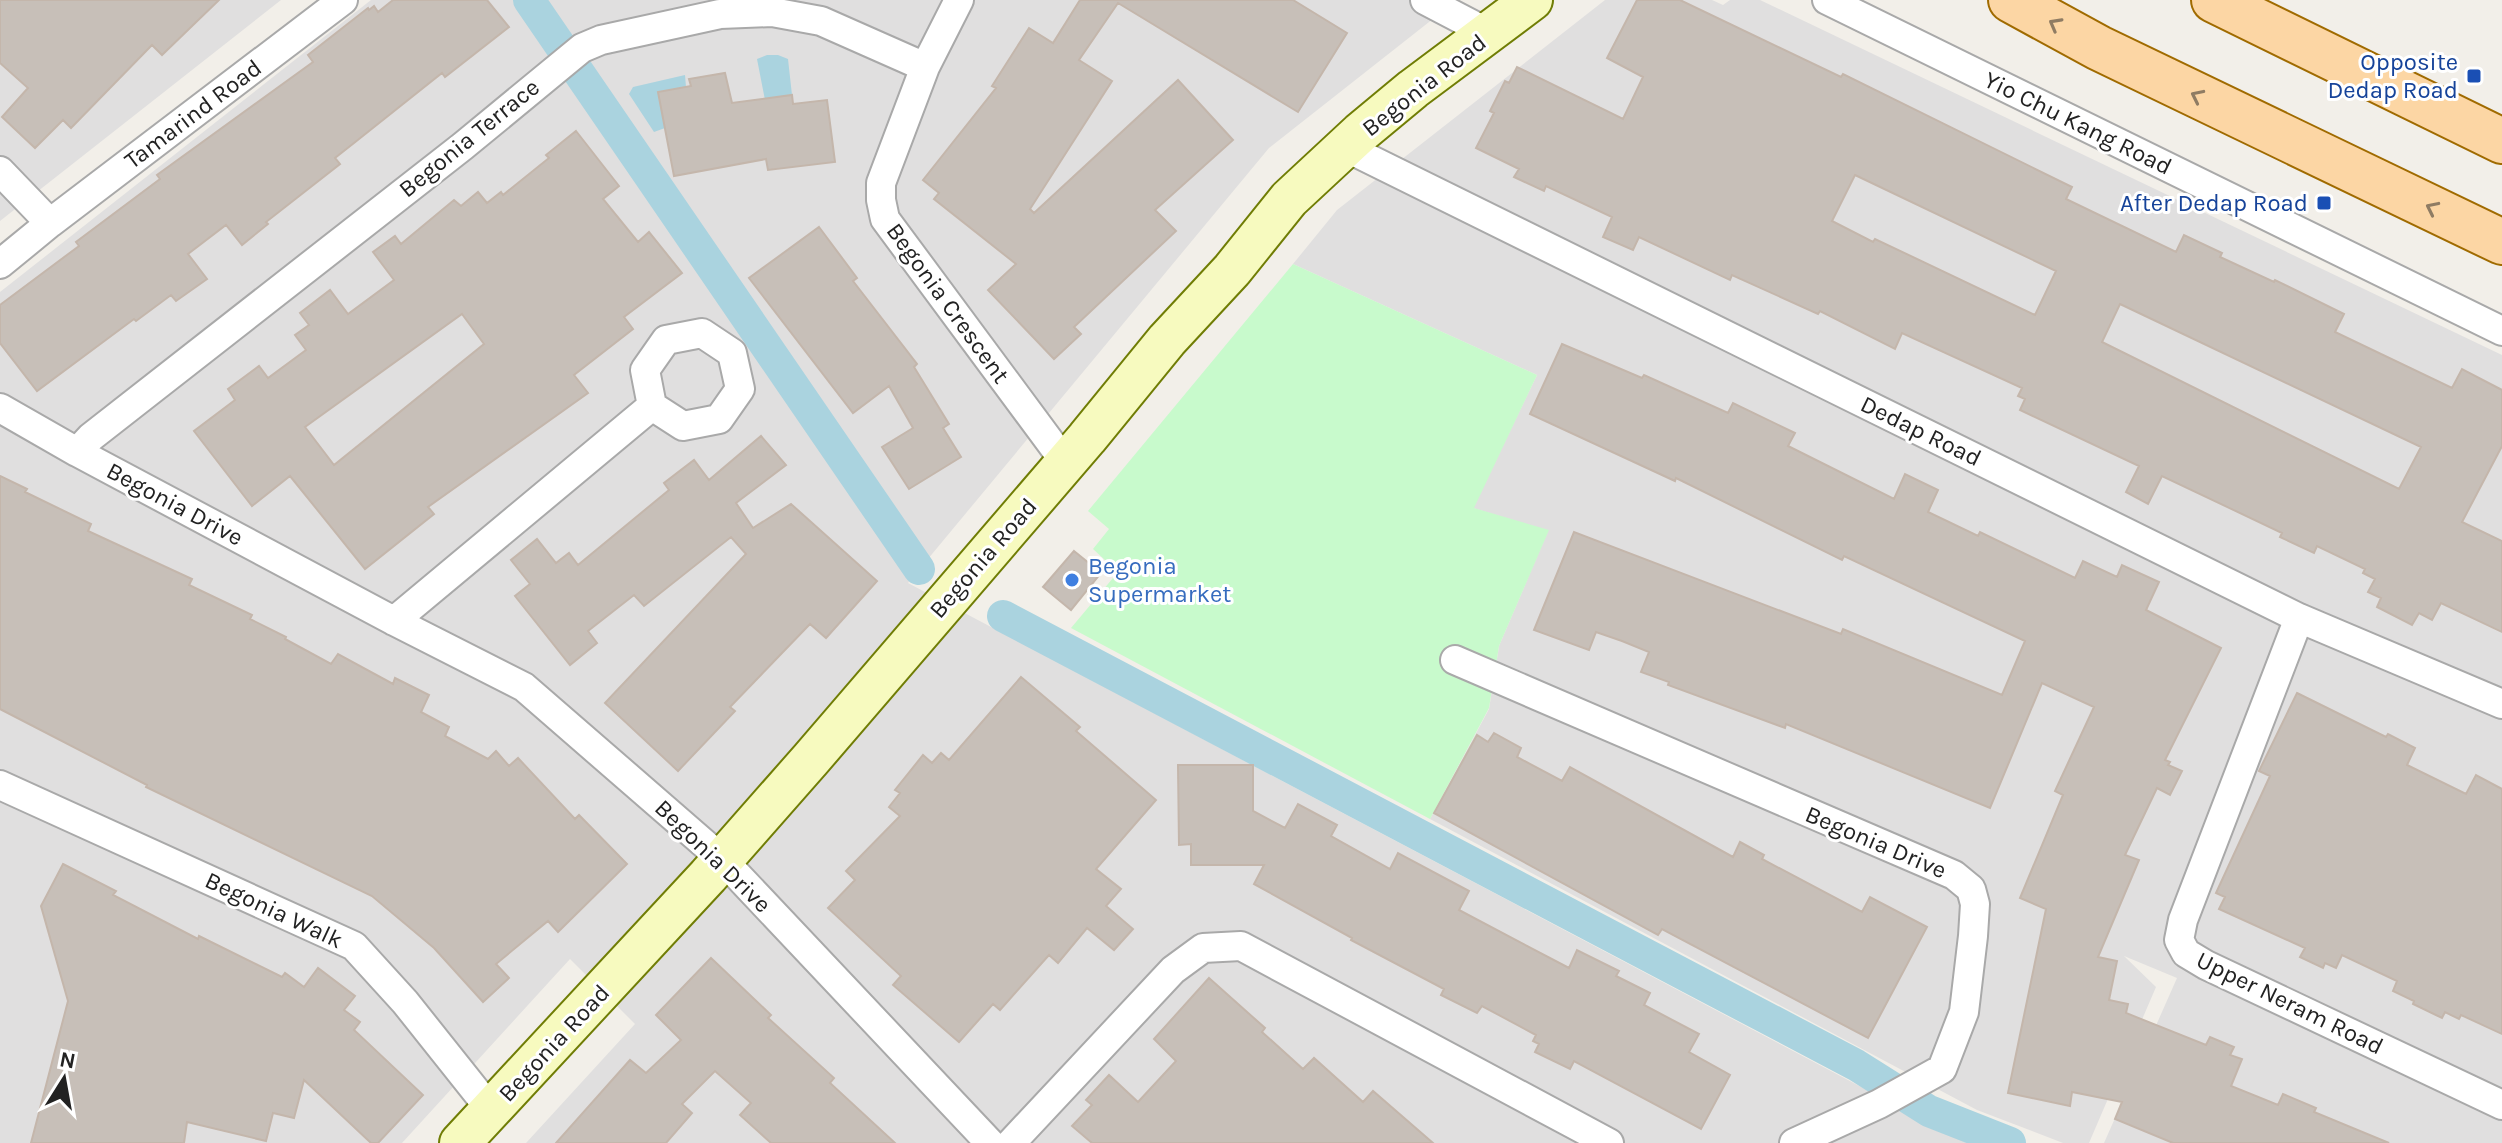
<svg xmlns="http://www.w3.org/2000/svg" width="2502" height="1143" viewBox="0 0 2502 1143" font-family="Karla,sans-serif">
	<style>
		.residential { fill: #e0dfdf }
		.park { fill: #c8facc }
		.water { fill: #aad3df }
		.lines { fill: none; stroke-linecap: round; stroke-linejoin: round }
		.canal { stroke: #aad3df; stroke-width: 32 }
		.building { fill: #c7bfb8; stroke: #c4b6ab; stroke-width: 2; fill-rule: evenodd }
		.street-casing { stroke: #a9a9a9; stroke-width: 32 }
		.secondary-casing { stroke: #707d05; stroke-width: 44 }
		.primary-casing { stroke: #a06b00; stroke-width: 48 }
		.street { stroke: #fff; stroke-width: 28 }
		.secondary { stroke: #f7fabf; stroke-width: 40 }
		.primary { stroke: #fcd6a4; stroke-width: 44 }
		.oneway { stroke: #8f7c63 }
		.transit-dot { fill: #1a4fb4; stroke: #fff; stroke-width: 3 }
		.shop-dot { fill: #3f7fe0; stroke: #fff; stroke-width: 3 }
		.labels { text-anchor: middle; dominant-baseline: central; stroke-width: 6; stroke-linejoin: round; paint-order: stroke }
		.transit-label { font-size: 24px; fill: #164399; stroke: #fff; text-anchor: end }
		.street-label { font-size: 24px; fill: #222; stroke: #fff }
		.shop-label { font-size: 24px; fill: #366cbe; stroke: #fff; text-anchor: start }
	</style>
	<rect width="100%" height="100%" fill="#f2efe9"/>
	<path class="residential" d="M0,0H281L0,221Z
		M371,0H1457L1269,148L908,583L1967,1143H526L635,1024L570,959L402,1143H0V292Z
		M1605,0H1712L1723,5L1730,0H1760L2502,355V1143H2104L2177,978L2124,956L2156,987L2089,1143H2063L1977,1110L1430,819L1489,709L1499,646L1548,531L1473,508L1537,375L1293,264L1337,210Z"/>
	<path class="park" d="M1293,264L1537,375L1474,508L1549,530L1499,646L1489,708L1430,819L1071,628L1118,572L1093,549L1109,529L1088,511Z"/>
	<path class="water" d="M767,55H778L788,59L792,95L765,100L757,59Z
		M685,75L686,87L658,92L665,128L654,132L629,94L633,87Z"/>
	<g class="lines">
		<path class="canal" d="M529,0L919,569
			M1003,616L1856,1065L1929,1111L2010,1143"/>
	</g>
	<path class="building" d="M0,0H219L162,55L152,45L71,128L63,120L35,148L2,117L28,88L0,63Z
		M393,0H487L509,27L445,77L442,73L354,143L335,158L340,164L266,222L268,224L242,245L226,225L188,254L207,279L176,301L171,295L136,321L134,319L37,391L0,343V305L79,246L76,242L160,179L157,175L313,62L308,55L368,8L369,10L374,6L378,12Z
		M1080,0H1293L1347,33L1298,112L1118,3L1079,60L1112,81L1030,209L1034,213L1178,80L1233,140L1155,210L1176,231L1074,327L1081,334L1054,359L988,290L1016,264L934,199L939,193L923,180L996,88L992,86L1029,28L1053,43Z
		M1637,0H1680L1841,77L1843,74L2072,187L2066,199L2176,252L2184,235L2222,253L2220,257L2274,282L2275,280L2344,314L2335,332L2452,388L2462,369L2502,390V446L2462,522L2502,541V632L2441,603L2432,620L2419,613L2412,625L2377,607L2381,598L2368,592L2375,579L2363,573L2365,569L2317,546L2314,553L2280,537L2282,533L2162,476L2148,504L2126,492L2139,466L2020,410L2025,399L2018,396L2022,388L1902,333L1895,349L1820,311L1818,314L1732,275L1730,280L1639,237L1633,250L1603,237L1612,217L1546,186L1544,191L1514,177L1519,169L1476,148L1494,113L1490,111L1505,81L1509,83L1517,67L1623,119L1643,77L1607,58ZM1855,175L2056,271L2035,315L1875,239L1873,242L1832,221ZM2120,304L2421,447L2399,489L2102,342Z
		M725,73L732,103L792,95L793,104L827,100L835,162L768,170L766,159L674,176L658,92L691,86L689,79Z
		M576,131L619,186L603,199L638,242L649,232L682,273L624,317L633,329L574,375L588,393L428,507L434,514L365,569L290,476L252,506L194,431L235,400L228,389L259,366L268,378L306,350L295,335L309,325L300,313L330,290L348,314L394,280L373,252L395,236L401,244L454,200L461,206L478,192L487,203L501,192L503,195L549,158L546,155ZM462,314L484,344L334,465L305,427Z
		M819,227L857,278L853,281L917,364L914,367L949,424L943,428L961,457L909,489L882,447L913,428L889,386L853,413L749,278Z
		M1562,344L1642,378L1644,375L1728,413L1733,403L1795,433L1788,446L1894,499L1905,474L1938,490L1928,512L1978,536L1980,532L2075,578L2083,561L2117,577L2122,565L2159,582L2146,610L2221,648L2165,760L2170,762L2168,765L2182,771L2170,795L2157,788L2125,855L2139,860L2098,957L2117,961L2109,1000L2128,1004L2126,1013L2206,1045L2210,1037L2234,1047L2230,1055L2242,1059L2231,1086L2278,1105L2283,1094L2316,1108L2314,1112L2389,1143H2173L2115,1119L2122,1102L2072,1092L2070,1106L2008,1093L2046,909L2020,898L2063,795L2055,791L2094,707L2042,683L1990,808L1786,724L1785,728L1668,685L1669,682L1641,672L1649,652L1622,641L1596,632L1589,650L1534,630L1574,532L1841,634L1843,629L2002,695L2025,641L1844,556L1842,560L1676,478L1675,481L1530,414Z
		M761,436L786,465L736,503L753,528L791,504L877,581L826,638L810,624L730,707L735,711L678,771L605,703L746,554L731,537L644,606L634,595L588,631L597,643L570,665L515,596L530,584L511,560L537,539L556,563L569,553L578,565L669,490L664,483L694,460L709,480Z
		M0,476L27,489L25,492L91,524L88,531L192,579L189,585L252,615L250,619L286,637L285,639L331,664L338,654L393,684L395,678L429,695L421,712L449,727L445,736L488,759L496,751L509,766L518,758L575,819L579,815L627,864L558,932L548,921L496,964L509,978L483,1002L434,948L372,896L146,787L147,785L0,709Z
		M1074,551L1101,573L1071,610L1043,587Z
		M1021,677L1080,727L1076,731L1156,800L1096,869L1121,889L1106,906L1133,929L1114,950L1087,928L1058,963L1049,955L1000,1010L993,1004L959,1042L893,985L901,976L828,908L855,880L846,871L900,816L889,807L900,793L895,790L923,755L932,763L941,753L949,760Z
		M2297,693L2386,737L2388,734L2415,748L2407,765L2466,794L2476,775L2502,789V1034L2461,1015L2459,1019L2445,1012L2442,1018L2413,1004L2414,1001L2393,991L2397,981L2342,955L2336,968L2325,963L2323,968L2300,957L2305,948L2219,909L2225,897L2216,893L2270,776L2259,771Z
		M1494,733L1521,748L1517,757L1562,781L1570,767L1733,857L1740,842L1764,855L1762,859L1862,912L1870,897L1927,927L1868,1038L1662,929L1658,935L1434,813L1477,735L1488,742Z
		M1178,765H1253V811L1285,828L1298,804L1337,825L1331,836L1390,869L1398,853L1469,891L1459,910L1569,968L1577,950L1619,971L1616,976L1650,993L1644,1005L1699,1034L1689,1052L1730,1075L1701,1129L1574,1061L1570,1069L1535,1052L1539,1044L1533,1041L1536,1035L1482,1006L1477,1013L1441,995L1444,989L1351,940L1352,938L1254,884L1264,865H1191V844L1179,845Z
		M63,864L116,891L113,895L198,939L199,936L282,977L285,973L304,987L318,968L355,996L344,1010L360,1022L354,1030L423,1095L378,1143H371L304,1080L294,1118L273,1113L266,1141L187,1122L184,1143H31L68,1001L41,906Z
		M711,958L771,1015L768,1018L834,1078L830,1083L895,1143H771L740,1115L751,1103L715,1071L682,1104L692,1113L666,1143H556L630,1060L646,1073L681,1040L656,1015Z
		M1209,978L1265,1028L1262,1032L1303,1069L1314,1058L1363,1102L1373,1091L1433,1143H1092L1072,1126L1092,1105L1086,1100L1109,1075L1138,1102L1176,1061L1154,1039Z"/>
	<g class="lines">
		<g class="street-casing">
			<path id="street" d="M959,0L925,67L881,183V200L885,219L1065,462
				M1425,0L1490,34
				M1827,0L2502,331
				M1345,147L2299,618L2502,704
				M0,171L50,223
				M0,264L50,223L343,0
				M702,333L732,353L740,389L719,419L683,426L652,406L645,370L666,340Z
				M0,408L77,452L394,621L524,687L722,859L990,1143
				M77,452L91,437L463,146L582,48L601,40L720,14L772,12L821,21L925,67
				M2299,618L2183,920L2179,940L2186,953L2206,965L2502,1105
				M394,621L652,406
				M1455,660L1954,875L1971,889L1975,904L1973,936L1964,1012L1942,1069L1879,1104L1794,1143
				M0,785L354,946L405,1002L491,1110
				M1011,1143L1173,970L1203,948L1241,946L1609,1143"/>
		</g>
		<g class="secondary-casing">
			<path id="secondary" d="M460,1143L708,876L811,759L1087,438L1167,340L1232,270L1289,199L1360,133L1413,89L1532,0"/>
		</g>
		<g class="primary-casing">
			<path id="primary" d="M2011,0L2099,48L2502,242
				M2214,0L2502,141"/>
		</g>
		<use href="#street" class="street"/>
		<use href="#secondary" class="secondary"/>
		<use href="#primary" class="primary"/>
	</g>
	<defs><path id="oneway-chevron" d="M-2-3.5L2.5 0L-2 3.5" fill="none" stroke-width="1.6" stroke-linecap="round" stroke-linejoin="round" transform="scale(2)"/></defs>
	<g class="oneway">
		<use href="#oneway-chevron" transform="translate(2055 24) rotate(-151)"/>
		<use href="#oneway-chevron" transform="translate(2197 96) rotate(-154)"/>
		<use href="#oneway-chevron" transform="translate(2432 208) rotate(-154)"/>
	</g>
	<g class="transit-dot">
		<rect x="2466" y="68" width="16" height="16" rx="4"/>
		<rect x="2316" y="195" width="16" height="16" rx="4"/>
	</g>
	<circle class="shop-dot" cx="1072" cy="580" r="8"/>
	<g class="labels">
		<g class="transit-label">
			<text x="2458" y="62">Opposite<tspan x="2458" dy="28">Dedap Road</tspan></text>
			<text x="2308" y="203">After Dedap Road</text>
		</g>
		<g class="street-label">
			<text transform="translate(1424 85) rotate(-38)">Begonia Road</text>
			<text transform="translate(193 114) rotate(-37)">Tamarind Road</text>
			<text transform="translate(2078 123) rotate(26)">Yio Chu Kang Road</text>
			<text transform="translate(469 138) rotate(-39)">Begonia Terrace</text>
			<text transform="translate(948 303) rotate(54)">Begonia Crescent</text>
			<text transform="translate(1921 431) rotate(26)">Dedap Road</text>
			<text transform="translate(175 504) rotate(28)">Begonia Drive</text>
			<text transform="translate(983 558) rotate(-49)">Begonia Road</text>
			<text transform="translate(1876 842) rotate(23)">Begonia Drive</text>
			<text transform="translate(713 856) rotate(44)">Begonia Drive</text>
			<text transform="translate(274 910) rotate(25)">Begonia Walk</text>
			<text transform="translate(2290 1003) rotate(26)">Upper Neram Road</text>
			<text transform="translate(554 1043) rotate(-47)">Begonia Road</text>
		</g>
		<g class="shop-label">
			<text x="1088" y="566">Begonia<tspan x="1088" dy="28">Supermarket</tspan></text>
		</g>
	</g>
	<g transform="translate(64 1079) rotate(11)" stroke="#ffffff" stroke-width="6" paint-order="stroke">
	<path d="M0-6L14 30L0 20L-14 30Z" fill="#222222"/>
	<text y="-12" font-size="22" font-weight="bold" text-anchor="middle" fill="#222222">N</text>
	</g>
</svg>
